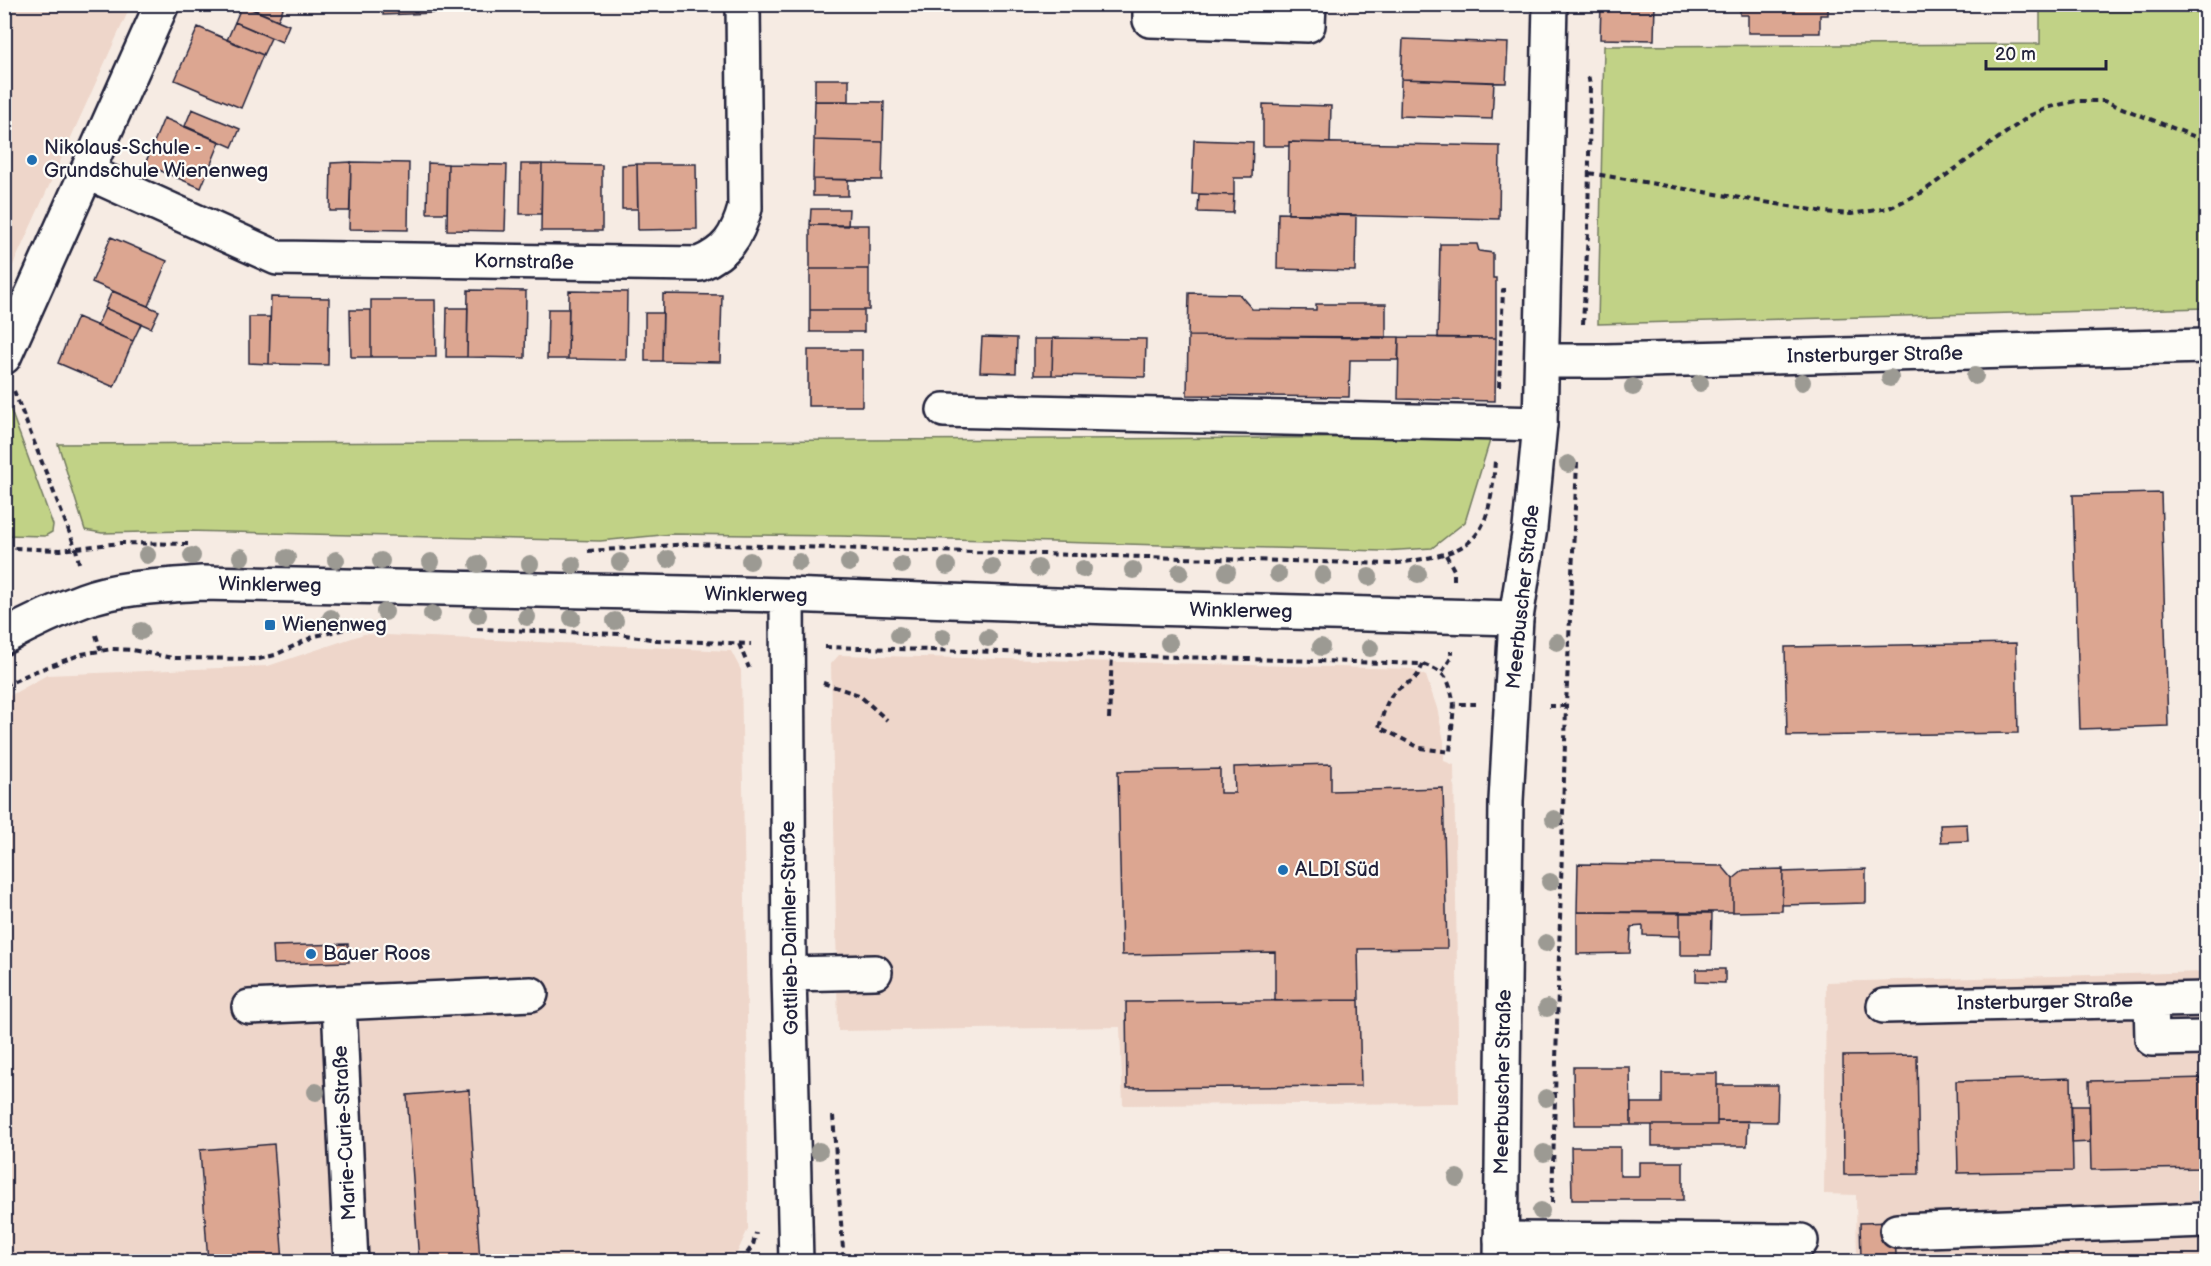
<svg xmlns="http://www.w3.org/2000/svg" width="2211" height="1266" viewBox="0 0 2211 1266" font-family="'Balsamiq Sans',sans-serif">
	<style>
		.built { fill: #eed6ca }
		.green { fill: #c1d286; stroke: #727a60; stroke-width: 1.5 }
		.building { fill: #dca691; stroke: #22223b; stroke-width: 1.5 }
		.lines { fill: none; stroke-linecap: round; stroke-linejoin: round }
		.minor-casing { stroke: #22223b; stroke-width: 38 }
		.major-casing { stroke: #22223b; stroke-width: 38 }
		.path { stroke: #22223b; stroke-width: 4; stroke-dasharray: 6 4.5; stroke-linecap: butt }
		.minor { stroke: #fdfcf7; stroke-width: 33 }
		.major { stroke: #fdfcf7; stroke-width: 33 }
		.tree { fill: #9c9a93 }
		.poi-dot { fill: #1f6fb2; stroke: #fdfcf7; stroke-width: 2 }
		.labels { text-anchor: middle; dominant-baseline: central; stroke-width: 4.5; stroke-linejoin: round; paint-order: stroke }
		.poi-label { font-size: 20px; fill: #22223b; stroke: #fdfcf7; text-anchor: start }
		.street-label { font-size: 20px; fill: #22223b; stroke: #fdfcf7 }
	</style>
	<rect width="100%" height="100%" fill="#f6ebe3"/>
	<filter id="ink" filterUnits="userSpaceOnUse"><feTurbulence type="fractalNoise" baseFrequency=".0167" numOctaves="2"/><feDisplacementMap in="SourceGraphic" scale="12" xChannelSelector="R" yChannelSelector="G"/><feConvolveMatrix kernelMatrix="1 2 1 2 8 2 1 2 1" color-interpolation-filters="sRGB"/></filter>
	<g filter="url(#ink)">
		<path class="built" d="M5,4L131,5L5,283L4,5Z
			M364,634L731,651L741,670L747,1014L748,1229L737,1253L721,1262L5,1261L4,699L47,675L268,666Z
			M839,655L1412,669L1426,676L1437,708L1444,741V761L1454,765L1459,1103L1123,1105L1120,1027L838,1031L831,664Z
			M2206,972V1261H1857L1856,1195L1824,1194L1826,982Z"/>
		<path class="green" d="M2040,5H2206V308L1598,324L1604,46L2040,44Z
			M7,400L53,525L52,532L45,536L5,535L4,406Z
			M1491,437L1465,522L1432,548L1383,551L840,536L672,534L600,541L186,531L102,533L85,530L58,444Z"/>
		<path class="building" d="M242,4H285L278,20Z
			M383,4H433V13L383,15Z
			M469,4H518V9L469,10Z
			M518,4H566V7L518,9Z
			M1160,4H1298V12Z
			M1601,4H1655L1654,40L1600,39Z
			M1740,4H1828V15H1820V33H1748V15H1740Z
			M242,5L289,25L282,42L235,22Z
			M235,22L271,38L263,55L227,40Z
			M198,27L263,55L241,108L175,80Z
			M1403,39L1508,43L1506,83L1401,79Z
			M815,79H849V101H815Z
			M1401,79L1494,82L1492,119L1400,116Z
			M815,101L884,102L883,142L814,140Z
			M1263,104L1331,106L1330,143L1289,142V146H1263Z
			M192,109L240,129L232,147L185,126Z
			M164,118L220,142L201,188L145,164Z
			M814,140L883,142L882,180L813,179Z
			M1194,140L1253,142L1252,178H1234V195L1192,194Z
			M1289,142L1500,146L1499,219L1288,214Z
			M351,162L409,163L408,230L349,229Z
			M351,162L350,211H330L331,163Z
			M428,163L448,164L447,213H427Z
			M448,164L507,165L505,231L447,230Z
			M521,164H542L541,214H520Z
			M542,164L602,165V231H541Z
			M637,164H696L697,229L638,230Z
			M637,164L638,209H622V165Z
			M813,179L848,180V196H813Z
			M1199,194L1234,195L1233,213L1198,212Z
			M811,209H849L848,226L810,225Z
			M1278,213L1356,215L1355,271L1277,269Z
			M810,225H869V269H810Z
			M111,237L167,261L148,306L92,282Z
			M1440,244H1477L1479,251L1493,253V278H1496V338H1438Z
			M810,269H869V310H810Z
			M468,290L526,291L525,358L467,357Z
			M112,291L159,311L151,328L105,308Z
			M569,291L627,292L626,360L568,359Z
			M1189,293L1239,294L1252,309L1316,310V304H1386V338L1188,336Z
			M663,294L722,295L720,362L662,361Z
			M271,297L329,298L328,365L269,364Z
			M371,300H435L436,357H371Z
			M105,308L141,324L133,341L97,326Z
			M447,308H468L467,357H446Z
			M548,309H569L568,359H547Z
			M350,310H371V357H351Z
			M810,310H864V332H810Z
			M645,313H663L662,361H645Z
			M77,317L133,341L114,387L58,363Z
			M249,317H270L269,364L249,363Z
			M1188,336L1399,337L1398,360H1350L1349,397L1187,395Z
			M982,337L1017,338L1016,373L980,372Z
			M1399,337L1496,338L1495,401L1398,399Z
			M1053,338L1146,339L1145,377L1052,375Z
			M1034,339H1053L1052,375H1034Z
			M808,350H862V406H808Z
			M2161,493L2168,726L2080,729L2073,495Z
			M2016,643L2018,733L1787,736L1785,647Z
			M1331,764V791L1443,788L1447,948L1358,949L1359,1000L1275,1001V952L1122,955L1118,771L1220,769V793H1235L1234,767Z
			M1967,824L1968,841L1941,842L1940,825Z
			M1578,864L1722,866L1733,879V912H1577Z
			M1783,869L1782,911L1733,912V879L1744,870Z
			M1866,869V903L1782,905L1783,872Z
			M1577,912L1680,913V936L1643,935V926L1631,927L1630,953L1577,954Z
			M1680,913H1712L1711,955H1680Z
			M348,944L349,962L274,964L273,946Z
			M1696,969H1725V983L1696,982Z
			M1359,1000L1361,1086L1127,1088L1126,1002Z
			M1917,1055L1919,1174L1844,1175L1843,1056Z
			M1573,1067H1630L1631,1125H1574Z
			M1662,1073H1717V1125H1631V1103H1662Z
			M2071,1078L2073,1171L1958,1173L1956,1081Z
			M2206,1078V1168L2091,1170L2089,1081Z
			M1717,1085H1778L1777,1122L1717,1121Z
			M469,1090L480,1262H419L407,1095Z
			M2071,1106H2089L2090,1142L2072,1143Z
			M1717,1121H1748L1747,1146H1652V1125H1717Z
			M274,1144L283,1262H208L200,1150Z
			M1571,1147H1620V1176H1639V1162H1683V1200H1572Z
			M1895,1222L1896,1257L1861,1258L1860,1223Z"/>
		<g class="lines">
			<g class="minor-casing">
				<path id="minor" d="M1150,4V20L1308,25L1309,4
					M87,172L277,258L699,264C727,252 737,237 745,208L743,4
					M4,357L162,4
					M1543,361H1606L2206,346
					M944,410L1540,424
					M787,595L789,974L796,1262
					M4,637C30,623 57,610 84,600C120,587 164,586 202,583L787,595L1111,607L1516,618
					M789,974L875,972
					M2151,1000L2152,1039L2206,1038
					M339,1004L351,1262
					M1884,1006L2206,999
					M249,1007L531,994
					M1897,1231L2206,1220
					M1501,1239L1801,1241"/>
			</g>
			<g class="major-casing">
				<path id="major" d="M1501,1262L1506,801L1516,618L1530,528L1540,424L1550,4"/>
			</g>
			<path class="path" d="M1589,173L1825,212L1851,214L1889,208L1921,193L2031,115L2050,107L2076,101H2104L2206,141
				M1583,324L1588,233L1590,85L1588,74
				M1499,387L1503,290H1506
				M14,391L76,549L79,563
				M4,549L12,548L60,550L120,543L188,544
				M588,551L690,544L1392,564C1472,552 1489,546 1495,461
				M1446,555L1454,570V581
				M477,629L619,634L657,640L751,644
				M96,635L101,651
				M739,644L749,668
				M825,647L1423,664C1448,674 1448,677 1454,704
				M1423,664C1414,686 1411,678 1396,691C1386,699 1383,716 1379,727L1420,748L1450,752L1454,704H1476
				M1442,672L1451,658V651
				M823,683L859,695L887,720
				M4,686L31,673L82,654L112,649L132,650L173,658L259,659L275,655L315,636L359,626
				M1549,706H1566
				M1109,719L1112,655
				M833,1116L844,1262
				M1552,1203L1566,706L1577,463
				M741,1262L753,1245L756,1233"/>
			<use href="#minor" class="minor"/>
			<use href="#major" class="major"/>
		</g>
		<g class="tree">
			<circle cx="1975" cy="376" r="9"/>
			<circle cx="1890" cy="378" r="9"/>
			<circle cx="1802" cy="382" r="9"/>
			<circle cx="1700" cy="383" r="9"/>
			<circle cx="1633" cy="387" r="9"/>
			<circle cx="1568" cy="464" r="9"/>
			<circle cx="147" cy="555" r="9"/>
			<circle cx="192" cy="556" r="9"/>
			<circle cx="241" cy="557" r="9"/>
			<circle cx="287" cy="558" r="9"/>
			<circle cx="668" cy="559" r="9"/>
			<circle cx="336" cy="560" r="9"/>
			<circle cx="381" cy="561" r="9"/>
			<circle cx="750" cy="561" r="9"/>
			<circle cx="431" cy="562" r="9"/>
			<circle cx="620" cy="562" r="9"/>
			<circle cx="799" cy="562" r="9"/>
			<circle cx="849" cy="563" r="9"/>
			<circle cx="478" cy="564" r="9"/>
			<circle cx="530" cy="564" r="9"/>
			<circle cx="573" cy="565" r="9"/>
			<circle cx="902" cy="565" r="9"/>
			<circle cx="947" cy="566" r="9"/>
			<circle cx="992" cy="567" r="9"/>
			<circle cx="1038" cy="568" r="9"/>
			<circle cx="1083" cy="569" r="9"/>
			<circle cx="1133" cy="570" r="9"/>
			<circle cx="1180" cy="572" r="9"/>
			<circle cx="1227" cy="572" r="9"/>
			<circle cx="1278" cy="574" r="9"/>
			<circle cx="1418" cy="574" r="9"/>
			<circle cx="1323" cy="575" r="9"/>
			<circle cx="1369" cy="577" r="9"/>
			<circle cx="385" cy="612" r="9"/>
			<circle cx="432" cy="614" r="9"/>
			<circle cx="478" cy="615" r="9"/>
			<circle cx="527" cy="617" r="9"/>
			<circle cx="331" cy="618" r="9"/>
			<circle cx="572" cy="618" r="9"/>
			<circle cx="615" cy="621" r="9"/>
			<circle cx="141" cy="631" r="9"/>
			<circle cx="899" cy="635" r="9"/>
			<circle cx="943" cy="637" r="9"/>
			<circle cx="988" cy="638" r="9"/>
			<circle cx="1557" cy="642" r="9"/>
			<circle cx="1169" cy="643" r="9"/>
			<circle cx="1321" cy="647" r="9"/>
			<circle cx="1370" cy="648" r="9"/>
			<circle cx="1554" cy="819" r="9"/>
			<circle cx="1550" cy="882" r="9"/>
			<circle cx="1546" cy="943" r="9"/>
			<circle cx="1547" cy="1008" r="9"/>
			<circle cx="316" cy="1092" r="9"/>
			<circle cx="1546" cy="1098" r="9"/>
			<circle cx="819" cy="1151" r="9"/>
			<circle cx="1544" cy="1153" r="9"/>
			<circle cx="1457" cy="1178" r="9"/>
			<circle cx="1541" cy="1211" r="9"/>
		</g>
	</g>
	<g class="poi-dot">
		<circle cx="32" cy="160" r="6"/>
		<rect x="264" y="619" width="12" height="12" rx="3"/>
		<circle cx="1283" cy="870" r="6"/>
		<circle cx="311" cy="954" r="6"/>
	</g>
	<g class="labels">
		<g class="poi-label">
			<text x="44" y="148">Nikolaus-Schule -<tspan x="44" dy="23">Grundschule Wienenweg</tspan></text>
			<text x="282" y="625">Wienenweg</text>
			<text x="1295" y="870">ALDI Süd</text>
			<text x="323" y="954">Bauer Roos</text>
		</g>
		<g class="street-label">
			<text transform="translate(524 262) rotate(1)">Kornstraße</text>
			<text transform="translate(1875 355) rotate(-1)">Insterburger Straße</text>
			<text transform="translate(270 585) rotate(1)">Winklerweg</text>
			<text transform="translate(756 595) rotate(1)">Winklerweg</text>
			<text transform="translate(1523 597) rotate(-84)">Meerbuscher Straße</text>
			<text transform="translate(1241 611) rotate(1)">Winklerweg</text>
			<text transform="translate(790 928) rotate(-91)">Gottlieb-Daimler-Straße</text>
			<text transform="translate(2045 1002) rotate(-1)">Insterburger Straße</text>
			<text transform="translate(1503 1082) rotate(-89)">Meerbuscher Straße</text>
			<text transform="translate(345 1133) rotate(-93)">Marie-Curie-Straße</text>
		</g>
	</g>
	<rect width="2211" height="1266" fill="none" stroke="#fdfcf7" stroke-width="24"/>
	<rect x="12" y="12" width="2187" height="1242" fill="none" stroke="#22223b" stroke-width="2" filter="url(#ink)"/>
	<path d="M1986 60v9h120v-9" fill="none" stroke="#22223b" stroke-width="3"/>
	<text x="1995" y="60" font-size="18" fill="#22223b" stroke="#fdfcf7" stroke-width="4.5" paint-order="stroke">20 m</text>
</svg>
